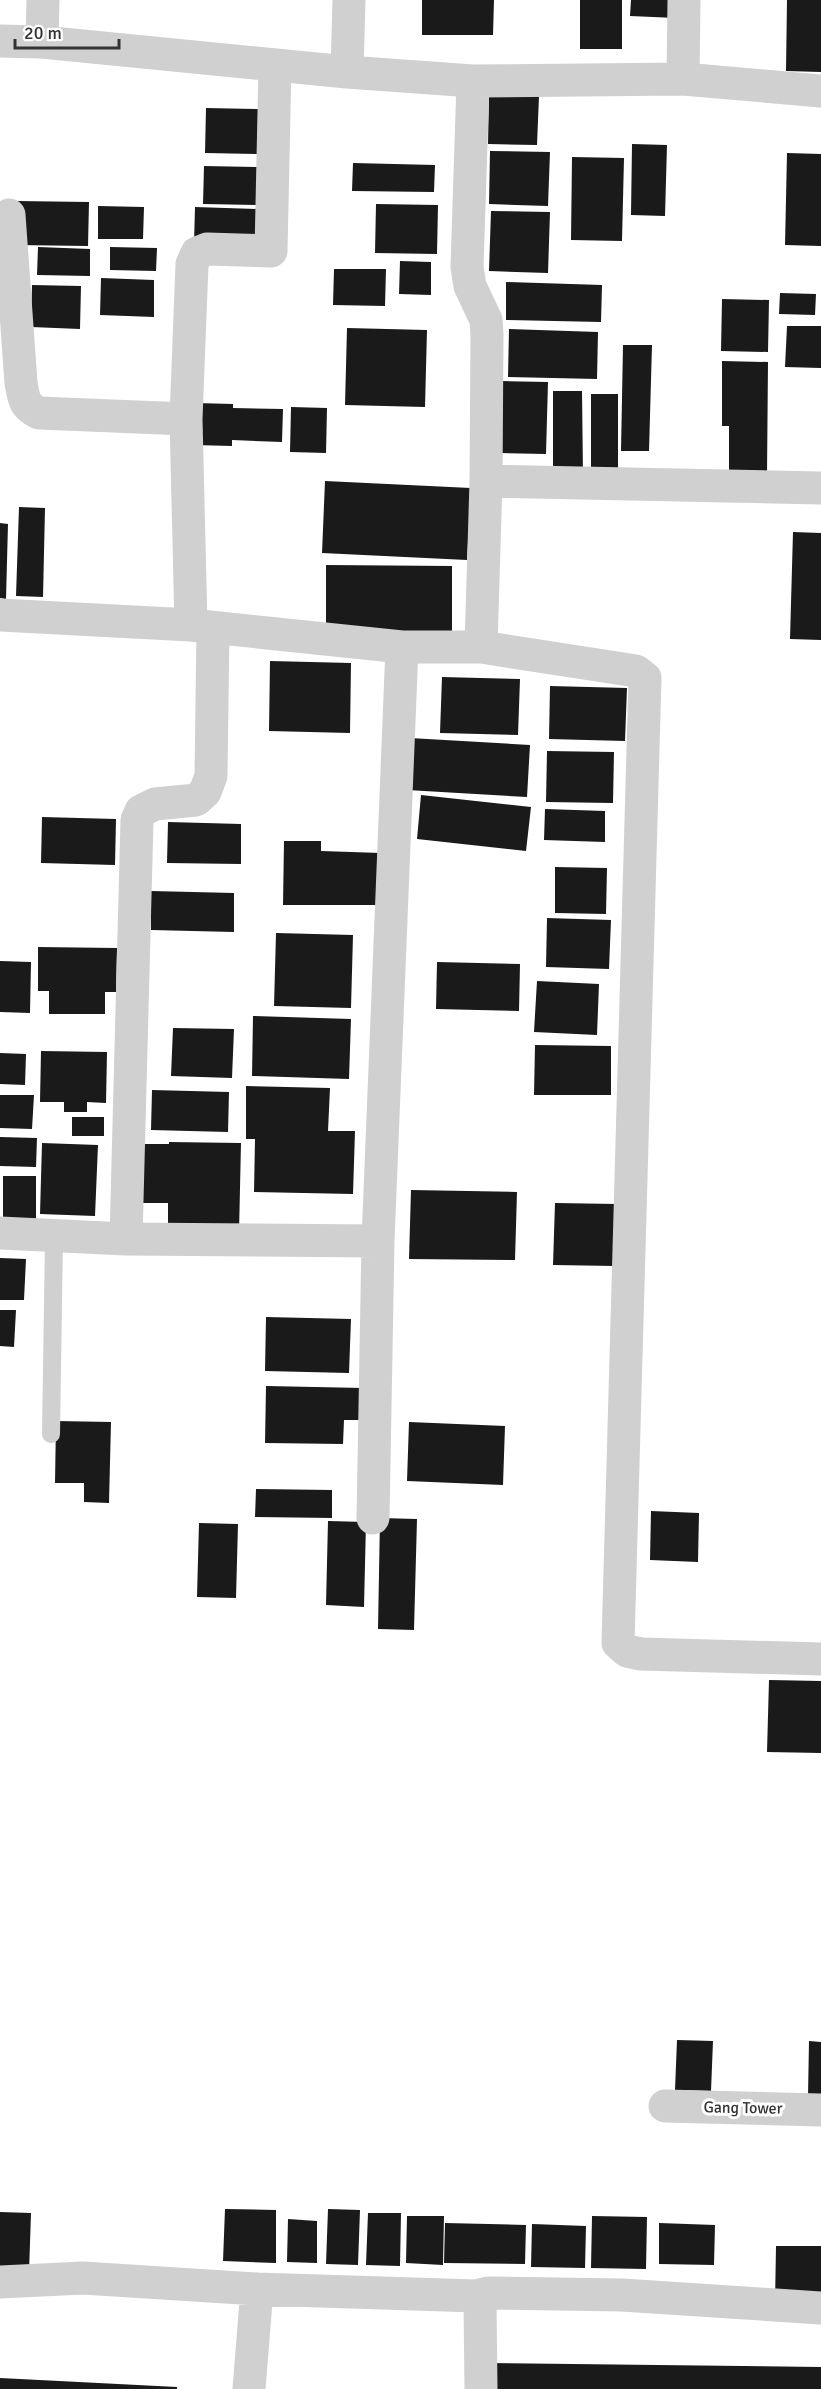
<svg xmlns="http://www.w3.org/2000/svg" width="821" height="2389" viewBox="0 0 821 2389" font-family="Signika,sans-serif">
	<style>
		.building { fill: #1a1a1a }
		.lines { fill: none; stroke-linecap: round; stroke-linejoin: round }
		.lane { stroke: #d0d0d0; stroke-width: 18 }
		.street { stroke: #d0d0d0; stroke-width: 33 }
		.labels { text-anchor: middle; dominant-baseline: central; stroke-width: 6; stroke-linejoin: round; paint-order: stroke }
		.street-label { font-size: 16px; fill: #333; stroke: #fff }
	</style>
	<rect width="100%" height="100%" fill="#fff"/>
	<path class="building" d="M422,0H494L493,35H422Z
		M580,0H622V49H580Z
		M631,0H677L676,18L630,16Z
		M787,0H821V72L786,71Z
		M489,95L539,96L537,145L488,144Z
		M206,108L260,109L259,154L205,153Z
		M632,144L667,145L665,216L631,215Z
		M490,151L550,152L548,206L489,204Z
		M787,153L821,154V246L785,245Z
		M572,157L624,158L622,241L571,240Z
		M353,163L435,165L434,192L352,191Z
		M204,166L259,167L258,205L203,204Z
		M16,201L89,202L88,246L15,245Z
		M376,204L438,205L437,254L375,253Z
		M98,206L144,207L143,239H98Z
		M195,207L259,209L258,245L194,244Z
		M491,211L550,212L548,273L489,271Z
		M38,247L90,249V276L37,275Z
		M110,247L157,248L156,271L110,270Z
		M400,261L431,262V295L399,294Z
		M334,269H386L385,306L333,305Z
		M101,278L154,280V317L100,315Z
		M506,282L602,285L601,322L506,320Z
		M32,285L81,286L80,329L31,327Z
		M780,293L816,294L815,315L779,314Z
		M722,299L769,300L768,352L721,351Z
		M787,326H821V368L785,367Z
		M347,328L427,330L425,407L345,405Z
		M509,329L598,332L597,379L508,377Z
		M623,345H652L649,451H621Z
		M722,361L768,362L767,474H729V426H722Z
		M502,381L548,382L546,454L500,453Z
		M553,391H582L583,476H553Z
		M591,394H618V473L591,474Z
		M195,403L233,404V408L283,409L282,442L232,440V446L194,445Z
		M291,407L327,408L326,453L290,452Z
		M325,481L471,488L467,560L322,553Z
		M19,507L45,508L43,597L16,596Z
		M0,523L8,524L6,599L0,598Z
		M793,532L821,533V640L790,639Z
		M326,565L452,566V636L326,635Z
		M270,661L351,663L350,733L269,731Z
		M442,677L520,679L518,735L440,733Z
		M550,686L627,688L625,741L549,739Z
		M410,738L530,745L527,797L407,790Z
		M547,751L614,752L613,803L546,802Z
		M421,795L531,807L526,851L417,839Z
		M545,809L605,811V842L544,840Z
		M42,817L116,819L115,865L41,863Z
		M168,822L241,824V864L167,863Z
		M284,841H321V851L381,853L380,905H283Z
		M555,867L607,868L606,914L555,913Z
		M151,891L234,893V932L151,930Z
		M547,918L611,920L609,969L546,967Z
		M276,933L353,935L351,1008L274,1006Z
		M38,947L117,948L116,992H105V1014H49V991H38Z
		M0,961L31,962L30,1013L0,1012Z
		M437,962L520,964L519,1011L436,1009Z
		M537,981L599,984L597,1035L534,1032Z
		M253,1016L351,1019L349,1079L252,1076Z
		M173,1028L234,1029L232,1078L171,1076Z
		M535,1045L611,1046V1095H534Z
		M41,1051L107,1052L106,1103L87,1102V1112H64V1102H40Z
		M0,1053L26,1054L25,1085L0,1084Z
		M246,1086L330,1088L328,1131H355L353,1194L254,1192L255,1139H246Z
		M152,1090L229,1092L228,1132L151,1130Z
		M0,1095H34L32,1129L0,1128Z
		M72,1117H104V1136H72Z
		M0,1137L37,1138L36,1167L0,1166Z
		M169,1142L241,1143L239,1233L168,1232V1203H137L138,1144H169Z
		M42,1143L98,1145L95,1216L40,1214Z
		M3,1176H36V1225H3Z
		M411,1190L517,1192L515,1260L409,1259Z
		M555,1203L617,1204L615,1266L553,1265Z
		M0,1258L26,1259L24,1300H0Z
		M0,1310H16L14,1347L0,1346Z
		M266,1317L351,1319L349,1373L265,1371Z
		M266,1386L364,1388V1420H344L343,1444L265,1443Z
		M56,1421L111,1422L109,1503L84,1502V1483H55Z
		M409,1422L505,1426L503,1485L407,1481Z
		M256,1489L332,1490V1518L255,1517Z
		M651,1511L699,1513L698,1562L650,1560Z
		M380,1518L417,1519L414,1630L378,1629Z
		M328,1521L366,1522L364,1607L326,1605Z
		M199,1523L238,1524L236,1598L197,1597Z
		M769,1680L821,1681V1753L767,1752Z
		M677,2040L713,2041L711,2091L675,2090Z
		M809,2041L821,2042V2097L808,2096Z
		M225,2209L276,2210V2263L223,2261Z
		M328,2209L360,2210L358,2265L326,2264Z
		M0,2212L31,2213L29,2273L0,2272Z
		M368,2213H401L400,2266L366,2265Z
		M407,2216H444L443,2265L406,2263Z
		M592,2216L647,2217L646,2269L591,2268Z
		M288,2219L317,2221V2263L287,2262Z
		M445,2223L526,2225L525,2264L444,2263Z
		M659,2223L715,2225L714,2265L659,2264Z
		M532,2224L586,2226L585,2268L531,2267Z
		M776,2246H821V2304H775Z
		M488,2363L821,2367V2389H487Z
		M0,2378L177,2387V2389H0Z"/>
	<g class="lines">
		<path class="lane" d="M51,1434L54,1238"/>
		<path class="street" d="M0,41L42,42L347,72L473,81L683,79L821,91
			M42,42L43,0
			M347,72L349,0
			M683,79L684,0
			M473,81L467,267L470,286L486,320L487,334L486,481L481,647
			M9,215L21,383C24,399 24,406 39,413L186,419L191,625L402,647H481L636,671L645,678L618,1643L627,1651L641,1654L821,1659
			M186,419L192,264L197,253L207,249L271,251L275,65
			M486,481L821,488
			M0,615L191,625
			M0,1233L126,1239L378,1241
			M126,1239L137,820L141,811L155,804L196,800L205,792L211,776L213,628
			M373,1518L378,1241L402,647
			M665,2106L821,2110
			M0,2282L83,2278L257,2289
			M476,2296L488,2293L622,2295L821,2308
			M249,2389L257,2289L476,2296L480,2302L481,2389"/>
	</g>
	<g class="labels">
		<g class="street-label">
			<text transform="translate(743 2108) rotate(1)">Gang Tower</text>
		</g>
	</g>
	<path d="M15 39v9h104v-9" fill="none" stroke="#333333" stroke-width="3"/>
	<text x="24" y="39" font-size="18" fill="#333333" stroke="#ffffff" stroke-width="4.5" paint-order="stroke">20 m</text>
</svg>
